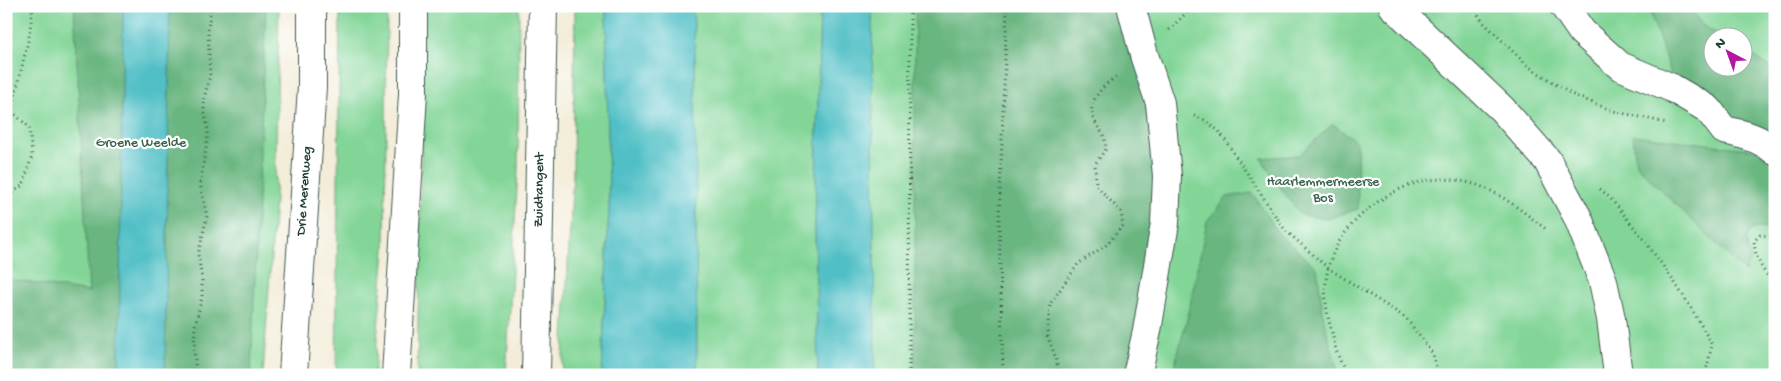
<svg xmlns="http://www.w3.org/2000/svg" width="1781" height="381" viewBox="0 0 1781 381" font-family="'Gochi Hand',sans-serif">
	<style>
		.green { fill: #82d597; stroke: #508966; fill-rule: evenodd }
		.forest { fill: #69b680; stroke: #447a5a }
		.water { fill: #51c0c6; stroke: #387e7d }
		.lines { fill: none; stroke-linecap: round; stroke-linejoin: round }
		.minor-casing { stroke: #3f574d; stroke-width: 30 }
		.highway-casing { stroke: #3f574d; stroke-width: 30 }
		.path { stroke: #3f574d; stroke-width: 3; stroke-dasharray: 1 4; stroke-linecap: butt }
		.minor { stroke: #fff; stroke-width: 28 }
		.highway { stroke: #fff; stroke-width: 28 }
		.labels { text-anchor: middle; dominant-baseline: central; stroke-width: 4.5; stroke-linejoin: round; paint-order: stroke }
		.park-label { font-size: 14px; fill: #38634d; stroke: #fff }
		.street-label { font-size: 14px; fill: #1f3d34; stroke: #fff }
	</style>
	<rect width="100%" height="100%" fill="#fff"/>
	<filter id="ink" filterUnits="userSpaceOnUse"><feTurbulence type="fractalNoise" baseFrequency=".02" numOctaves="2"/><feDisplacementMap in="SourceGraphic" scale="10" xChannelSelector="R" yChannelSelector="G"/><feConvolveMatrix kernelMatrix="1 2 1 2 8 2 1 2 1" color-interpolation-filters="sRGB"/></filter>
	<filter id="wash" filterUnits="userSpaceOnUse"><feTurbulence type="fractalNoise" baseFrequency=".0096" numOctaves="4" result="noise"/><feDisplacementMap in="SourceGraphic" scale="20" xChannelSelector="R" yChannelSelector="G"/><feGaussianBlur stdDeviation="1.12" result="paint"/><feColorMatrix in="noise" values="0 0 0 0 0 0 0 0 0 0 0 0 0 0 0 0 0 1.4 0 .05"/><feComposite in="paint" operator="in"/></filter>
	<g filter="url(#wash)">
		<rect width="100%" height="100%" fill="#f3ecd8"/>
		<path class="green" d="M6,6H279L275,200L263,375H6Z
			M340,6H387L385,250L374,375H336Z
			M424,6H519L518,171L506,375H417Z
			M575,6H606L609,207L602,375H562L573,173Z
			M693,6H820L815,226L818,375H697L695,53Z
			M872,6H1775V375H875ZM1714,38H1744V68H1714Z"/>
		<path class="forest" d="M74,6H123L119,375H6V279L89,292Z
			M170,6H266L251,375H165Z
			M915,6H1122L1151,107L1160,176L1130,375H915Z
			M1642,6H1688L1702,25L1722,37L1714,38V68H1744V50L1775,70V140L1729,122L1673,80L1651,15Z
			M1333,124L1357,142L1358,209L1326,219L1300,214L1283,191L1261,158L1299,155Z
			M1633,135L1765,151L1775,160V232C1762,226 1745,225 1747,244C1747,249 1750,255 1751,260L1745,272L1636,165Z
			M1252,193L1279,234L1317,268L1324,321L1339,375H1172L1188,315L1207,221L1227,197Z"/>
		<path class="water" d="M123,6H170L165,375H119Z
			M606,6H693L695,53L697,375H602L609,207Z
			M820,6H872L875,375H818L815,226Z"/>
	</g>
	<g filter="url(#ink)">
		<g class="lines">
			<g class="minor-casing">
				<path id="minor" d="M1131,6L1144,55L1160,103L1167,176L1165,223L1147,331L1137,375
					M1393,6L1502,109L1547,160L1578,218L1603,281L1611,319L1618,375
					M1564,6L1582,32L1620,66L1672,88L1708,109L1724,130C1743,134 1760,138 1775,151
					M536,375L543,6"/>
			</g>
			<g class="highway-casing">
				<path id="highway" d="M293,375L312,87V6
					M396,375L413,94V6"/>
			</g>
			<path class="path" d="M1473,6L1482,21L1528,66L1571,94L1613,111L1667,123
				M1169,30L1193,6
				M6,103L11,111L29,127L32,156L23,185L6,198
				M1194,116L1204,120L1219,131L1285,230L1328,268L1406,318L1433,354L1438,375
				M6,134L29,37L33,6
				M1600,189C1613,199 1622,213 1633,226C1663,264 1690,303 1712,345L1705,375
				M1775,238L1769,236L1760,235L1754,241C1755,259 1763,272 1775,284
				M196,375L194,346L195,326L202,297V279L198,255L207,216L200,184L207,142L208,130L204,109V98L210,76L208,29L211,6
				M909,375L910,6
				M1003,375L999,220L1007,6
				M1059,375L1056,359L1047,334L1050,304L1078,264L1106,245L1123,226L1121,212L1096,185L1095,164L1106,149C1105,131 1101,134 1094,120C1085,102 1104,85 1117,76
				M1348,375C1338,360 1336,350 1332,333C1326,312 1323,290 1328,269C1337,227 1383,190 1424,181C1437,178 1453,179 1466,182C1496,188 1523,212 1547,230"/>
			<use href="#minor" class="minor"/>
			<use href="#highway" class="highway"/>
		</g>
	</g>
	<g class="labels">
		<g class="park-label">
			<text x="141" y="143">Groene Weelde</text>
			<text x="1323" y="182">Haarlemmermeerse<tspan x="1323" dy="16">Bos</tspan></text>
		</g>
		<g class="street-label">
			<text transform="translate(540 190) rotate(-89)">Zuidtangent</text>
			<text transform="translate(305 191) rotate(-86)">Drie Merenweg</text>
		</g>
	</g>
	<rect width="1781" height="381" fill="none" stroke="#fff" stroke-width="25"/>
	<g transform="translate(1728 52) rotate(319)"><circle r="24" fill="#ffffff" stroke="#a5b1ae"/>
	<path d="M0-4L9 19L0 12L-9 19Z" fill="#b5179e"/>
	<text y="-8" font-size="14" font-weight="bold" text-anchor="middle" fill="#1f3d34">N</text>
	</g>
</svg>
